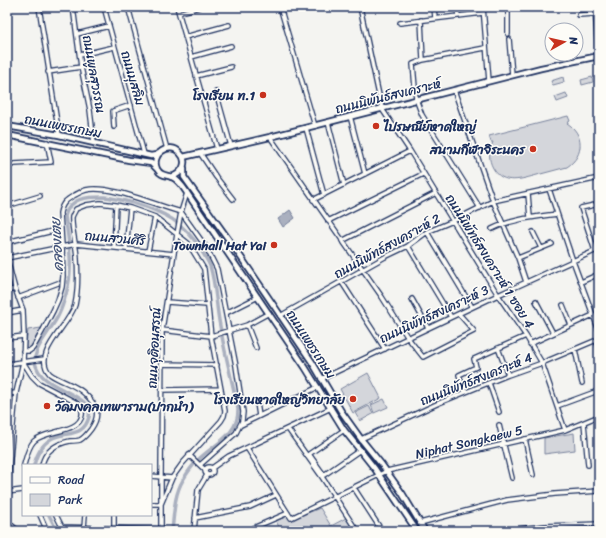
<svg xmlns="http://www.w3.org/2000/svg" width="606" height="538" viewBox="0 0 606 538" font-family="Sriracha,'Playpen Sans Thai',sans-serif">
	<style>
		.green { fill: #d4d6db; stroke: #78829c }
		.water { fill: #aab0bf; stroke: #717c98 }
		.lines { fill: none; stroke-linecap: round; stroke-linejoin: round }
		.canal { stroke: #aab0bf; stroke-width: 3.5 }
		.minor-casing { stroke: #1b2f5e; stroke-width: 6 }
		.major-casing { stroke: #1b2f5e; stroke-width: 8 }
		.minor { stroke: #fdfcf7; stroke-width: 3.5 }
		.major { stroke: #fdfcf7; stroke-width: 4.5 }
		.poi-dot { fill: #c8321e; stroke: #fdfcf7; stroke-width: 1.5 }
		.labels { text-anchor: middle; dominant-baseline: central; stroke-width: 3; stroke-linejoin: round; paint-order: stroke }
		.street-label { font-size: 13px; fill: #1b2f5e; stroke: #fdfcf7 }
		.poi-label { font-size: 13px; font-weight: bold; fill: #1b2f5e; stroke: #fdfcf7; text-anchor: end }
		.water-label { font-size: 14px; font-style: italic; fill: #46567b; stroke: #fdfcf7 }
	</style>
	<rect width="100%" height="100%" fill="#f4f4f1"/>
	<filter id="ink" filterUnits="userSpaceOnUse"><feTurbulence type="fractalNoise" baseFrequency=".025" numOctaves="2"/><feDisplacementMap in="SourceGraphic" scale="8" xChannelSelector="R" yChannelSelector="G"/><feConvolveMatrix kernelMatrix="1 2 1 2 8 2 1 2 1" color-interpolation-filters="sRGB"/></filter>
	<g filter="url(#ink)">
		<path class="green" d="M563,77L564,82L553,85L551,81Z
			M592,77L593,82L582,85L581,80Z
			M566,93L568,98L557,102L555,97Z
			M568,116L570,121L567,123C584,134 585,155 567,167C557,170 547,172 537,175C522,179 503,186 493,168C488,159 489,151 493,142H491L489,136Z
			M41,328L29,350L26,349V344L28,330Z
			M368,373L381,398L353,413L340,389Z
			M384,399L388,407L374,413L371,405Z
			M369,406L373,414L360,421L355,413Z
			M574,433L575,450L544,454V438Z
			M320,508L331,526L346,518L355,531H276L280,529L276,521L287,516L290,520Z"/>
		<path class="water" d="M290,210L295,218L283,227L278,219Z"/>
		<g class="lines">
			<path class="canal" d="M34,465C37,453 43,442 55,437C69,432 84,436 89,417C95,392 40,392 35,362C33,348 53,328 59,314C62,308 64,301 66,294C74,269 69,242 65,216C70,197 87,197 104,197C114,198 125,201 134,203C164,212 184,222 201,250C204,255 208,261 210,266C216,285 216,306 220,326C225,354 232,381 238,409C239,435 214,444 198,460C192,466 187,473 183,480C174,495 174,514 172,531
				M49,515L57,531
				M7,529L9,531"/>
			<g class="minor-casing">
				<path id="minor" d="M39,7L59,135
					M73,7L81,67L90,110L94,143
					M104,7L144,154
					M128,7L167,149
					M177,7L217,149
					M280,7L315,126
					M360,7L382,109L410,151L498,295L526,336L542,363L565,430
					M434,7L435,18
					M457,7L458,16
					M483,7L489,81
					M508,7V34
					M595,7L598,56
					M179,13L199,7
					M579,15L595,14
					M421,20L423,60L485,48
					M400,23L483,13
					M77,34L109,26
					M185,37L229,25
					M509,39L512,75
					M80,55L114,47
					M191,57L231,46
					M423,60L413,64L416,99L422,115L480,208
					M48,72L81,67
					M196,76L231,67
					M454,90L493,201L518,258L526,282
					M216,92L231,146
					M7,116L8,126
					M350,116L365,174
					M328,122L344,185
					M114,127L113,111L131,105
					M306,128L324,195
					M270,137L382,297L408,338L423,357L474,331L459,314
					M200,153L216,177L233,199
					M7,167L14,164L51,162L47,142
					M549,189L573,261L599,331
					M528,194L530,217
					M313,200L410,151
					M7,206L40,196
					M328,221L423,174
					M492,229C512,219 535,217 557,214
					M427,232L472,307
					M533,232L541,248
					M342,241L436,193
					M7,242L61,229
					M408,246L451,317
					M114,248L116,205
					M126,249L130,208
					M148,251L155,217
					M595,251L581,208L599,204
					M7,258L76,244L174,254
					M518,258L552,244
					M7,259L15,289L23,310L24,336L23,362L16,393L7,491
					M341,281L385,349
					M581,282L599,274
					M7,291L15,289
					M18,298L58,283
					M412,299L428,328
					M536,301L553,333
					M167,302L207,305
					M563,305L571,325
					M7,313L23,310
					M226,313L258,297
					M280,316L385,257L408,246L427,232L453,221L493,201L599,178
					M247,325L256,348
					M162,330L211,336L247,325L269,313
					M7,338L24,336
					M596,340L599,348
					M530,344L593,315
					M498,348L508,375
					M575,349L582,383
					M23,351H29L33,348L42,332L53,311L58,300L62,287L63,276L62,246L60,213C62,203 66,200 75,195C79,193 82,191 86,190C109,184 157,206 181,212L206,247L217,269L236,366L243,412L242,421L236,433L200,465
					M23,362L32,376L39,383L75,402C80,405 83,409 82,415C80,433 45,430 34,441C28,447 26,458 24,465
					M7,364L44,359
					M161,364L217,365
					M321,379L498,295L599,249
					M489,383L499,412
					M162,390L221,389
					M465,392L459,375L476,367L474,359L526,336
					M7,394L16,393
					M257,403L259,416
					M557,406L595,392
					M584,423L588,465
					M241,425L318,387
					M499,425L512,478
					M288,429L322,477L357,531
					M344,430L309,454L324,475L360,450
					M361,439L439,403L508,375L542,363L599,339
					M525,439L533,475
					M247,448L291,518L387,471L565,430L599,416
					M189,455L205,470
					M42,465C45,450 56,444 70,441C73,441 77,441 80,440C84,438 88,433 91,429C101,415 97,405 85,394C75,384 61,382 50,374C31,354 69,326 75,305C78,291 78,274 77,259C77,247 71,228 72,217C73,214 75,211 76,209L86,205L100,203L116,205L130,208L155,217L188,243L204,269L211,336L225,411L224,416L221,421L182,464L172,478L161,504H151
					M205 471a4 4 0 1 1 8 0a4 4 0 1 1-8 0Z
					M212,468L229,456L331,408
					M151,476L172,478
					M354,488L382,531
					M7,492L23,490
					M40,515L47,531
					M56,515L64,531
					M195,518L250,507L276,495
					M7,521L18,531
					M420,523L507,500L555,494L599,491
					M63,527L161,530
					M84,528L85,515
					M114,528V515
					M161,531V477L162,330L177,234L181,212L187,193
					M194,531L198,490L207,475
					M250,531L253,528L288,513
					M515,531L519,529L545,526L599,524"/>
			</g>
			<g class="major-casing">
				<path id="major" d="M7,126L59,135L151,156L156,155L159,153
					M7,135L129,160L151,163L157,169
					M183,157L270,137L541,68L599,56
					M184,168V177L234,247L312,362L341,411L361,439L382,465L402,493L425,531
					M171,177C182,174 189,162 180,153C170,141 150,154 157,169C161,176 166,175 172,177C179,180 183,187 187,193L305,367L344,430L375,469L417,531"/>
			</g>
			<use href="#minor" class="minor"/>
			<use href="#major" class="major"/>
		</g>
	</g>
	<g class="poi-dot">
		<circle cx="263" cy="95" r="4"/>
		<circle cx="376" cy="126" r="4"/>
		<circle cx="533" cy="149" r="4"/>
		<circle cx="274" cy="245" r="4"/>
		<circle cx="353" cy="399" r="4"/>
		<circle cx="47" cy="406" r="4"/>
	</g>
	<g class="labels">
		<g class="street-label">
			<text transform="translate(94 74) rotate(80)">ถนนพูลสุวรรณ</text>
			<text transform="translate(133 78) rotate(74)">ถนนมุสลิม</text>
			<text transform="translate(388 96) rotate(-14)">ถนนนิพันธ์สงเคราะห์</text>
			<text transform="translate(63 126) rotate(11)">ถนนเพชรเกษม</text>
			<text transform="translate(115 238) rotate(5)">ถนนสวนศิริ</text>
			<text transform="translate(387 246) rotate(-29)">ถนนนิพัทธ์สงเคราะห์ 2</text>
			<text transform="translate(490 261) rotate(58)">ถนนนิพัทธ์สงเคราะห์ 1 ซอย 4</text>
			<text transform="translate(434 314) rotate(-25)">ถนนนิพัทธ์สงเคราะห์ 3</text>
			<text transform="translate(311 344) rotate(57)">ถนนเพชรเกษม</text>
			<text transform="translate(154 348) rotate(-87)">ถนนจุติอนุสรณ์</text>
			<text transform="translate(476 379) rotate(-22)">ถนนนิพัทธ์สงเคราะห์ 4</text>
			<text transform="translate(469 442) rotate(-13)">Niphat Songkaew 5</text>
		</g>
		<g class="poi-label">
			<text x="255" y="95">โรงเรียน ท.1</text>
			<text x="384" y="126" text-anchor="start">ไปรษณีย์หาดใหญ่</text>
			<text x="525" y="149">สนามกีฬาจิระนคร</text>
			<text x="266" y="245">Townhall Hat Yai</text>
			<text x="345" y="399">โรงเรียนหาดใหญ่วิทยาลัย</text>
			<text x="55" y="406" text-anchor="start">วัดมงคลเทพาราม(ปากน้ำ)</text>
		</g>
		<g class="water-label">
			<text transform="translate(57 245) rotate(-93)">คลองเตย</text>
		</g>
	</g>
	<rect width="606" height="538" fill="none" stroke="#fdfcf7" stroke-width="24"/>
	<rect x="12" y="12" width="582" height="514" fill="none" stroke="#1b2f5e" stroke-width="1.5" filter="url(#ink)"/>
	<rect x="22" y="464" width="130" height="52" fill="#fdfcf7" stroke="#a3aaba"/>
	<rect x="30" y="477" width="20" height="6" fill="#fdfcf7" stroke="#a3aaba"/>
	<text x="58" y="484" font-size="12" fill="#1b2f5e">Road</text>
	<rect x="30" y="494" width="20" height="12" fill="#d4d6db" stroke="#a3aaba"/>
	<text x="58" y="504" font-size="12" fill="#1b2f5e">Park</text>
	<g transform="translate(564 42) rotate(82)"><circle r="19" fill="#fdfcf7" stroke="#a3aaba"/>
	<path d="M0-3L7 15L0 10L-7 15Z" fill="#c8321e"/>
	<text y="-6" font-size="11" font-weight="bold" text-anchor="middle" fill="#1b2f5e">N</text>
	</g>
</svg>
